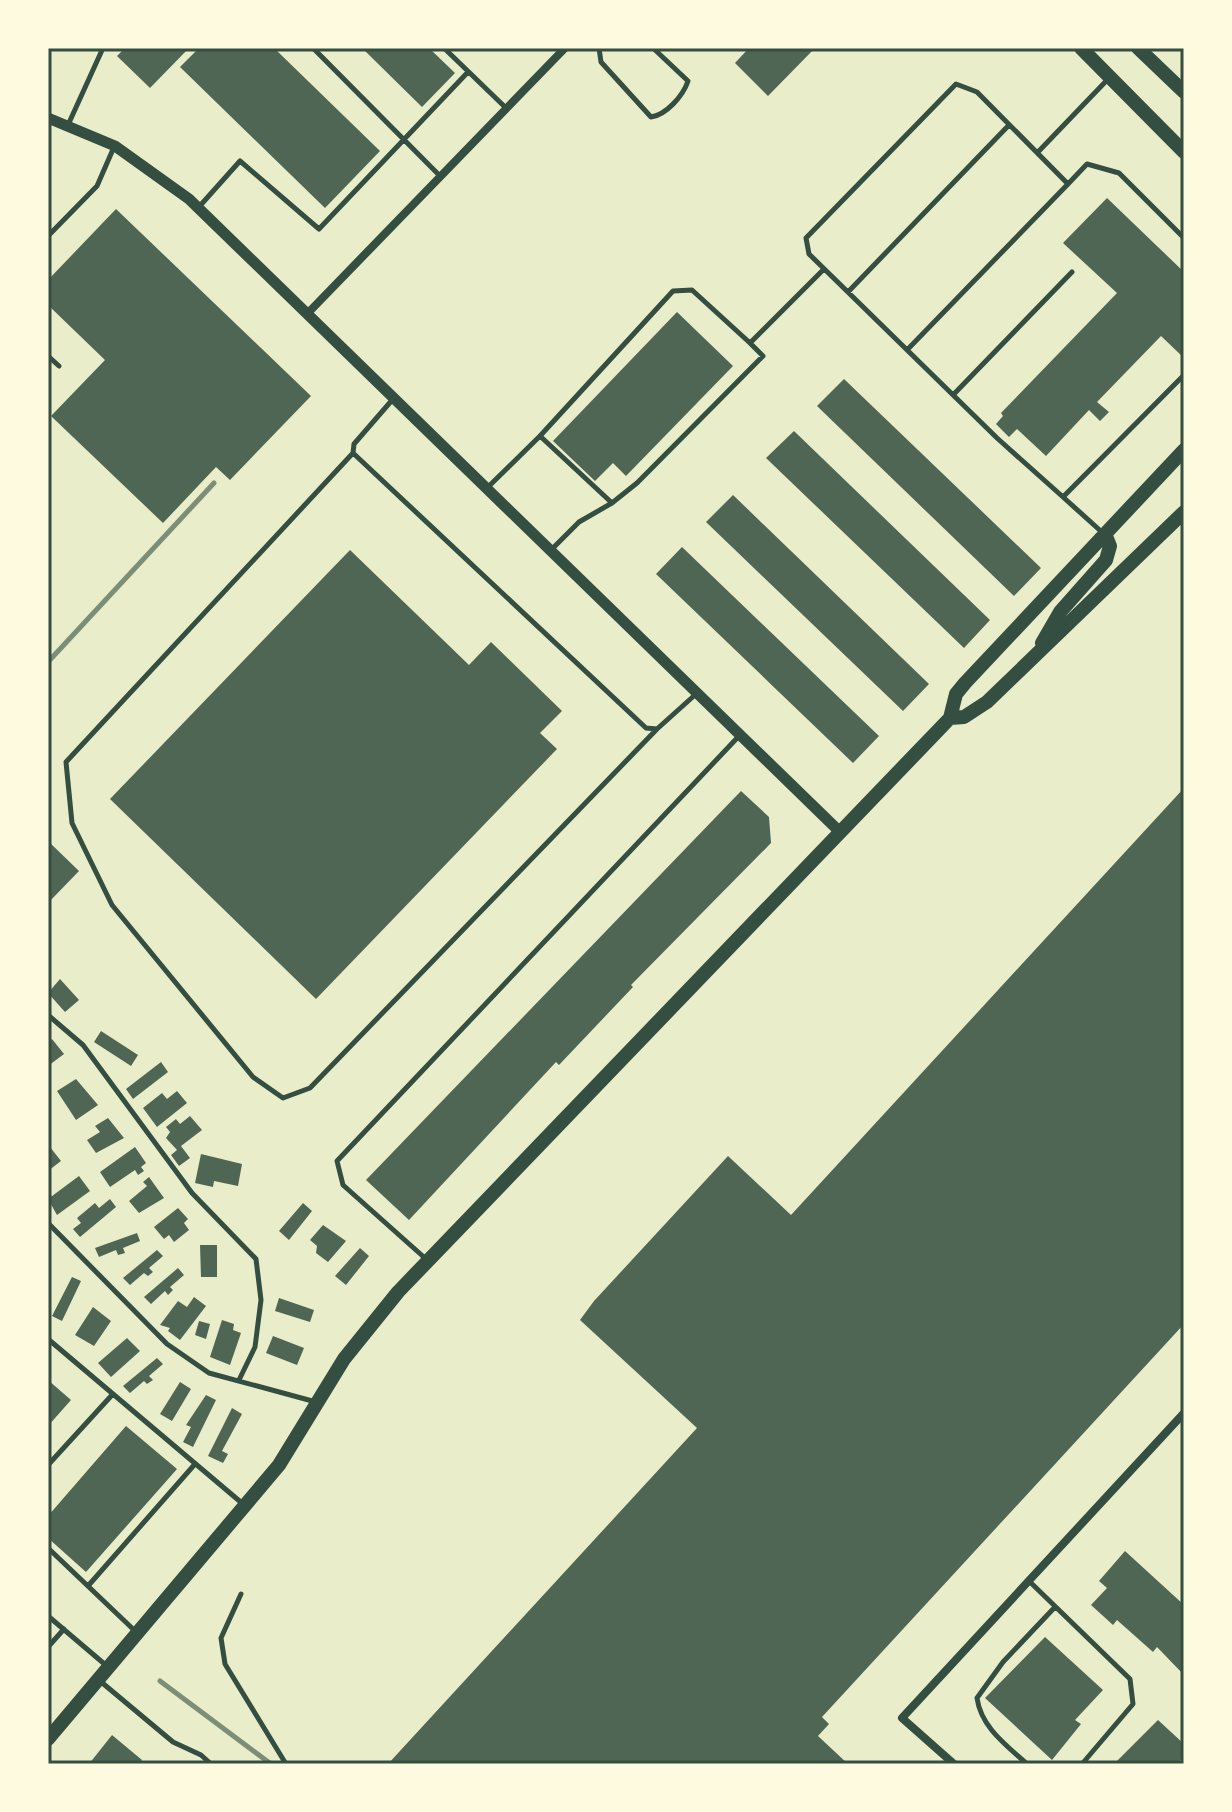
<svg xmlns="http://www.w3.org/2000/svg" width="1232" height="1812" viewBox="0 0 1232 1812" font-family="'Archivo Narrow',sans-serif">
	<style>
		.building { fill: #4f6655 }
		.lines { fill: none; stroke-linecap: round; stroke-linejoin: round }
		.service { stroke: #344e41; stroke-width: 5 }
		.minor { stroke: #344e41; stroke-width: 8 }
		.tertiary { stroke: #344e41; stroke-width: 11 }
		.secondary { stroke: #344e41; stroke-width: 14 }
		.primary { stroke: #344e41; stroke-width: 14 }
		.rail { stroke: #7c8e77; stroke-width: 5 }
		.neatline { fill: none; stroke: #344e41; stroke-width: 3 }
	</style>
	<rect width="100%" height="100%" fill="#e9edc9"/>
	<path class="building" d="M125,48H189L150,88L117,56Z
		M199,48H274L380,151L325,208L180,67Z
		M362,48H429L455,73L422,107Z
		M749,48H815L768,96L735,63Z
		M1107,198L1184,272V358L1161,336L1097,402L1109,412L1100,421L1089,410L1046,456L1017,429L1009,437L996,424L1003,416L1001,413L1117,293L1063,243Z
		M116,209L311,396L230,480L216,467L163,523L51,416L105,360L48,305V280Z
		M677,312L733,366L626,476L613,463L595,481L553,441Z
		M844,379L1041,568L1014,596L817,406Z
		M794,431L990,620L964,648L766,458Z
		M733,495L929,684L903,711L706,522Z
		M682,547L879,736L853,763L656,574Z
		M350,550L469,665L491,642L562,711L540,733L557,749L316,999L110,799Z
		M1184,788V1324L822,1717L829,1724L818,1736L848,1764H388L697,1428L580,1320L594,1301L728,1156L791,1215Z
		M741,791L769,817L771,843L631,985L633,987L559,1065L556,1062L409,1220L366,1180Z
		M48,841L79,871L48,903Z
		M60,979L79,1000L65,1012L48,993Z
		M101,1031L138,1055L131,1066L94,1042Z
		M52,1039L64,1054L48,1066V1043Z
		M161,1062L168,1072L133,1099L126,1089Z
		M76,1079L98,1105L76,1120L57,1091Z
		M177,1091L187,1103L157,1127L143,1108L162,1093L167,1099Z
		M190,1116L202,1130L181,1146L190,1158L179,1166L171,1155L177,1150L166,1138L170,1132L166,1127L176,1119L180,1124Z
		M108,1118L124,1138L96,1153L87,1140L100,1132L95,1126Z
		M50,1147L61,1161L48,1171V1148Z
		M135,1147L146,1163L141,1167L144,1171L138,1175L135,1170L110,1187L100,1172Z
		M201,1154L242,1164L238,1186L214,1181L213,1187L195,1183Z
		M79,1176L90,1191L57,1215L48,1199Z
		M149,1177L164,1198L139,1213L129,1201L147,1186L143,1182Z
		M110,1199L116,1207L80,1237L73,1229L81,1223L77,1218L95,1203L99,1208Z
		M303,1203L312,1211L289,1240L279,1231Z
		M178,1208L188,1219L184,1223L189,1230L174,1242L169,1235L164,1239L154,1227Z
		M323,1225L346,1241L328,1262L316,1253L317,1246L310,1240Z
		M137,1233L140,1241L123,1248L125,1253L118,1255L116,1250L99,1257L95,1248Z
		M200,1245H217V1277H201Z
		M360,1248L369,1256L346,1285L335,1276Z
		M157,1250L163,1256L149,1268L153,1272L148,1276L144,1273L130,1285L123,1278Z
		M178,1268L184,1275L170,1287L173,1290L168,1295L165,1291L151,1304L144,1297Z
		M72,1277L81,1281L62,1321L52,1316Z
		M194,1297L206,1306L180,1340L168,1331L170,1328L160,1325L178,1301L187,1307Z
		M279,1298L314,1310L310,1322L275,1311Z
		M93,1307L111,1321L94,1346L75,1335Z
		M222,1320L234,1324L233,1330L241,1333L230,1365L210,1357Z
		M199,1321L210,1324L206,1339L195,1335Z
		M273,1336L304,1348L297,1365L266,1353Z
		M127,1338L140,1351L111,1377L98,1363Z
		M157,1358L163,1364L149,1376L153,1380L147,1384L144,1381L130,1393L123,1386Z
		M48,1380L71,1400L48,1426Z
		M180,1382L191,1389L172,1421L160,1414Z
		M206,1395L216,1400L193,1447L183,1442L191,1427L186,1425Z
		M232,1408L242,1414L222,1451L228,1454L223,1463L208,1456Z
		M126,1426L177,1469L86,1572L48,1538V1516Z
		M1125,1551L1184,1605V1675L1157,1647L1153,1652L1117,1620L1113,1625L1091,1605L1107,1588L1099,1581Z
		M1045,1637L1103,1690L1075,1720L1081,1724L1052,1760L985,1698Z
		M1158,1720L1184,1744V1756L1177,1764H1114Z
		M112,1735L142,1760L139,1764H89Z"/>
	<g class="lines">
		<path class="service" d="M313,48L441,177
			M444,48L506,108
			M599,48L601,62L651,117C666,115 683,96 688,81L653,48
			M68,125L103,48
			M1038,152L1109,78
			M198,208L240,161L319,229L468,72
			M48,236L97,186L114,147
			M848,292L1009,125
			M907,350L1068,184
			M48,356L59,366
			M953,395L1072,272
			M393,399L354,444L353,453L646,728L657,729L696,694
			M540,436L673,291L692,290L750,343
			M353,453L66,762L72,823L112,905L253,1077L283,1098L310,1088L657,729
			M487,488L540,436L612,503L579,522L551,550
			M1063,497L997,438L809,254L806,238L956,84L977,92L1068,184L1087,164L1119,173L1184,238
			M612,503L637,483L763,356L750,343L824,269
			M1104,534L1063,497L1184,375
			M48,1015L83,1045L192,1193L256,1259L261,1300L255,1347L239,1380
			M48,1223L167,1344L209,1373L316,1402
			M426,1259L343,1185L337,1161L739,736
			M48,1339L243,1504
			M48,1465L112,1395
			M48,1548L134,1630
			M1029,1581L1130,1679L1133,1704L1082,1764
			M88,1586L195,1464
			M241,1594L221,1638L225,1664L286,1764
			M48,1616L108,1667
			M48,1647L64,1629
			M100,1681L173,1742L201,1755L211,1764
			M1027,1764C1006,1745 981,1727 977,1698L1003,1662L1055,1607"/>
		<path class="minor" d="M307,314L565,48
			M954,1764L902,1718L1184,1413"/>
		<path class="tertiary" d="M48,118L115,146L189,199L840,832"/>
		<path class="secondary" d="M1042,643L1060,612L1106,560L1110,546L1106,536
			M950,718L964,717L987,702L1184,512
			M48,1739L279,1465L344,1359L398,1292L950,718L956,694L965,683L1184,450"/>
		<path class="primary" d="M1081,48L1184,152
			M1138,48L1184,92"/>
		<path class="rail" d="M48,662L214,483
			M160,1681L271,1764"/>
	</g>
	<rect width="1232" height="1812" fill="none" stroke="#fefae0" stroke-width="100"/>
	<rect x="50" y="50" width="1132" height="1712" class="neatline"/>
</svg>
